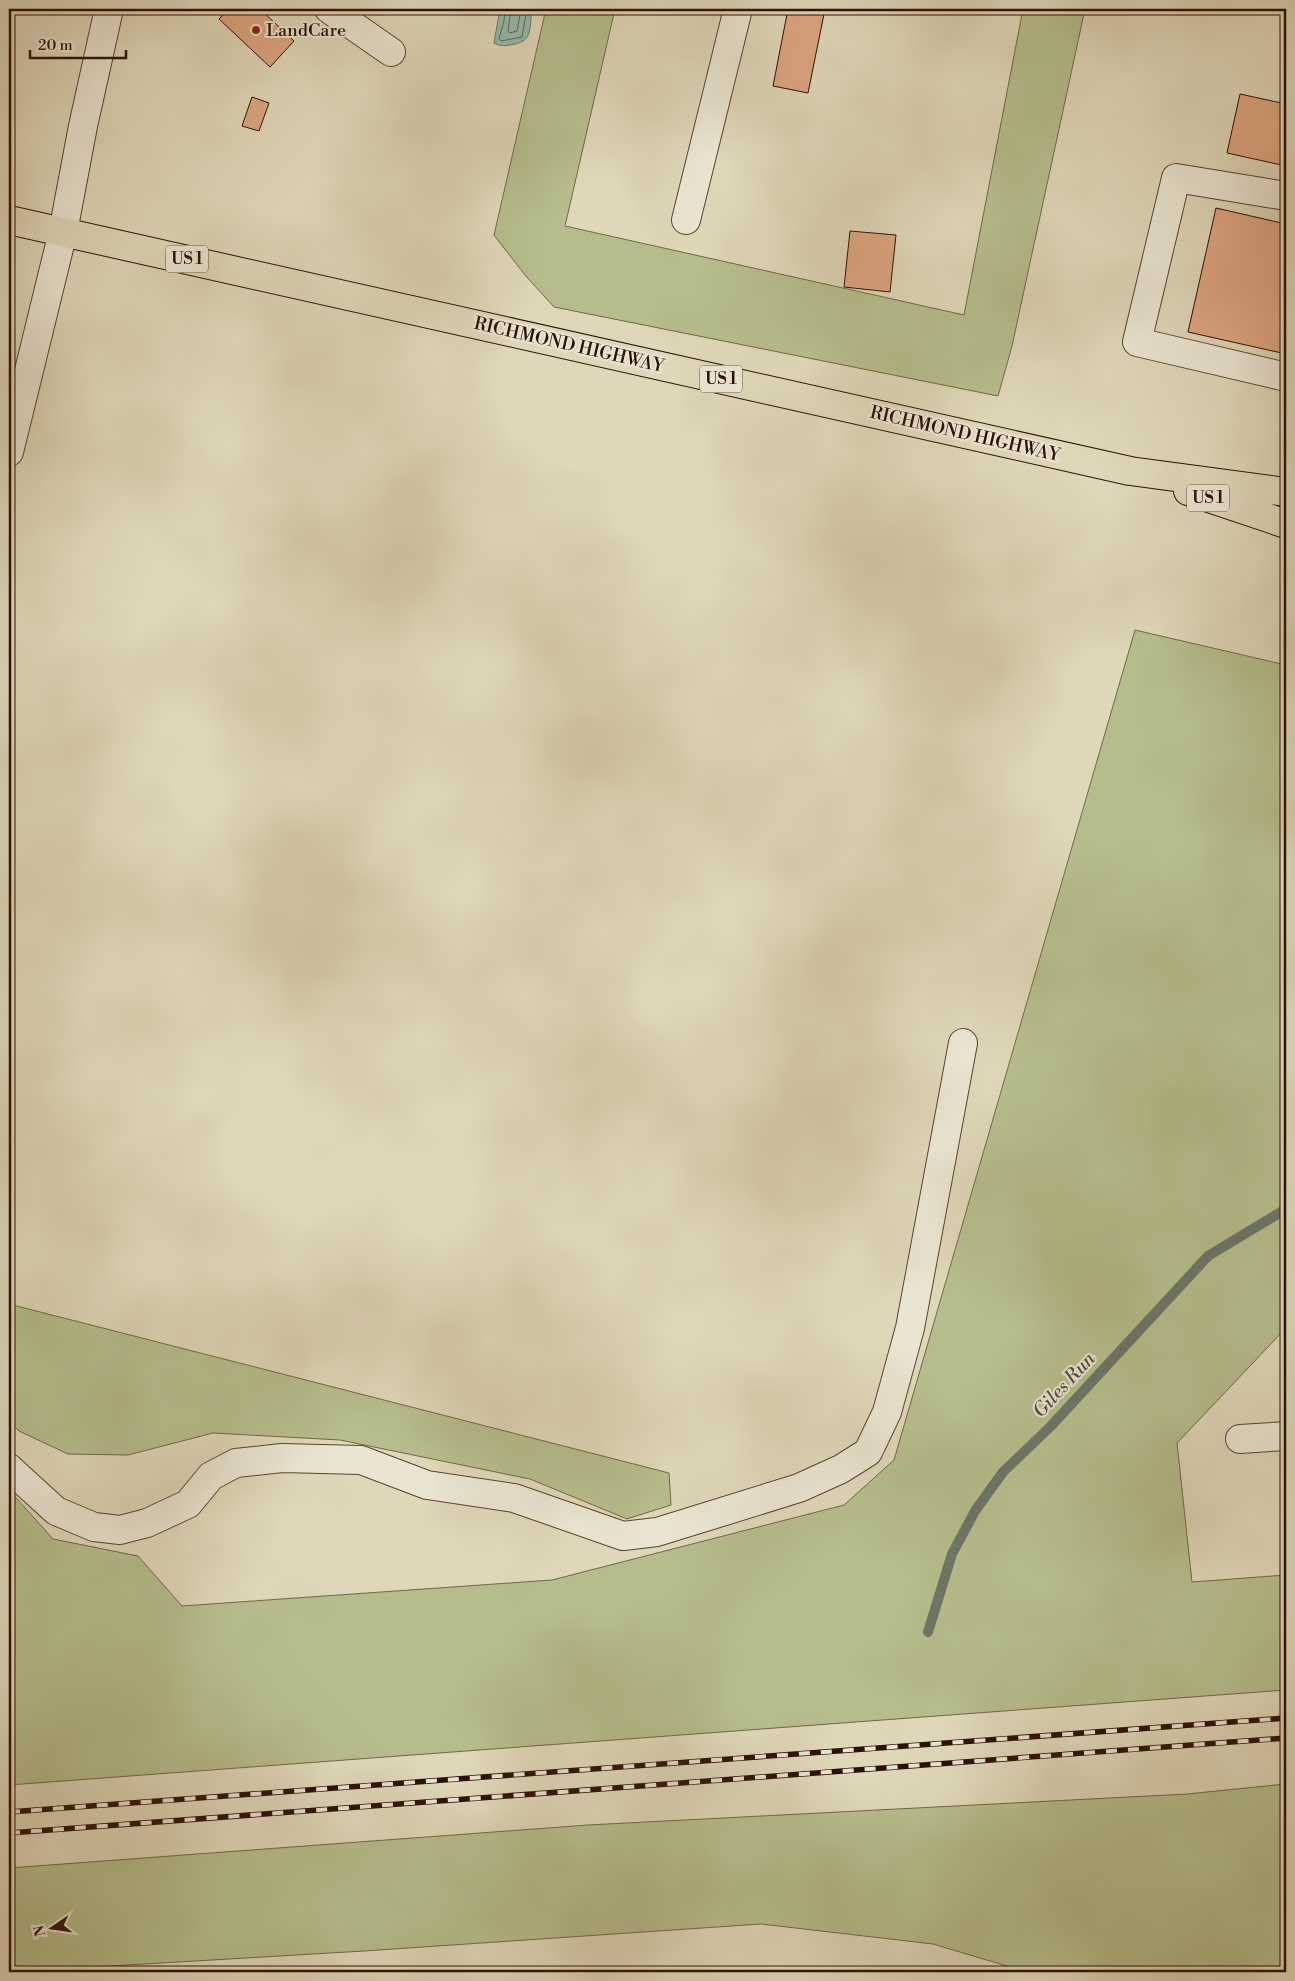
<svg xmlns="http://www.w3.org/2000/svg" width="1295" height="1981" viewBox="0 0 1295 1981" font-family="'Libre Bodoni',serif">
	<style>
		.green { fill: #b6bd8c; stroke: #726648 }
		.water { fill: #95baa9; stroke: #6b7667 }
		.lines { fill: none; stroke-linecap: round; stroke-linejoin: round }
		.shore { stroke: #616556; stroke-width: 1 }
		.stream { stroke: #6b7667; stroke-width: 10 }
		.building { fill: #dca581; stroke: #2d1004 }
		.minor-casing { stroke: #5a4231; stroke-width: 30 }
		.highway-casing { stroke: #2d1004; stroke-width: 30 }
		.minor { stroke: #eae5d2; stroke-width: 28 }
		.highway { stroke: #dfd7b9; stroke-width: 28 }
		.rail-casing { stroke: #2d1004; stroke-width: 5.5 }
		.rail { stroke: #eae5d2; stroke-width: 4; stroke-dasharray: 11; stroke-linecap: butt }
		.poi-dot { fill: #8f2418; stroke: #eae5d2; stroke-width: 2 }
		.labels { text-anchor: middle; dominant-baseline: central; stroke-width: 4; stroke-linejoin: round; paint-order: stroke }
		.shield { fill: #eae5d2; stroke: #665042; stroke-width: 1 }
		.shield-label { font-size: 16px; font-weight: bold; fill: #2d1004 }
		.poi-label { font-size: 18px; fill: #2d1004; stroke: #eae5d2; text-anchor: start }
		.street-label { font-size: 18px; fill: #2d1004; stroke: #eae5d2 }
		.water-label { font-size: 19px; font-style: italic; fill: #514c3e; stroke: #eae5d2 }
	</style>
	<rect width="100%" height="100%" fill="#dfd7b9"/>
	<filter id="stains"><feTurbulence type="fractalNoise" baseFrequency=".004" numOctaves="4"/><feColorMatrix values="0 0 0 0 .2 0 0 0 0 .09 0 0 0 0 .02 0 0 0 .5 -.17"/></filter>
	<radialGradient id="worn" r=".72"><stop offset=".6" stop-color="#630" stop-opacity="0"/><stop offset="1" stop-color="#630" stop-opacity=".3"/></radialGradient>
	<path class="green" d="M546,9H615L565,226L964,315L1023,9H1085L1012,346L998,396L554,307L525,275L494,235Z
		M1135,630L1286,665V1328L1177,1443L1192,1582L1286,1575V1690L9,1785V1490L53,1539L138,1556L182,1606L552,1580L844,1505L894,1460Z
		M9,1304L669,1473L671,1505L627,1519L530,1479L340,1440L213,1433L128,1455L68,1454L19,1431L9,1421Z
		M1286,1784V1972H1027L933,1944L761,1924L364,1951L9,1972V1868L588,1825L1187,1794Z"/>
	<path class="water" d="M500,9H532C529,29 534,42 510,45C503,46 500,46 494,43Z"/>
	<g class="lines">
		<path class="shore" d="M505,9L504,21L499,38L501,41L522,37L527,9
			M511,9L508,31L510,33L517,31L521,9"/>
		<path class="stream" d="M928,1632L952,1554L975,1511L1003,1472L1050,1427L1208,1256L1286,1209"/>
	</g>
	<path class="building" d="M228,9H260L294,41L270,67L219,19Z
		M673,9H694L693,13Z
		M788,9H825L808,93L773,86Z
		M1240,94L1286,104V166L1227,153Z
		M252,97L269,103L259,131L242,126Z
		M1216,208L1286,224V354L1188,332Z
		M850,231L896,235L890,292L844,287Z"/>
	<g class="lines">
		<g class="minor-casing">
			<path id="minor" d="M329,9L391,52
				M1286,196L1176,178L1137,342L1286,377
				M686,220L738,9
				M9,452L63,232L83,126L109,9
				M1240,1439L1286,1436
				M9,1468L56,1511L94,1527L120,1530L147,1523L188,1504L211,1476L236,1463L282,1458L361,1460L427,1485L514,1498L623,1536L657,1532L799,1488L841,1469L868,1452L887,1412L910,1328L963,1043"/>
		</g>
		<g class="highway-casing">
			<path id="highway" d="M9,220L1130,471L1286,492
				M1188,491L1286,524"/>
		</g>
		<use href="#minor" class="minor"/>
		<use href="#highway" class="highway"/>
		<g class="rail-casing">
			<path id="rail" d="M9,1812L1286,1718
				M9,1833L1286,1738"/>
		</g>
		<use href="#rail" class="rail"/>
	</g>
	<circle class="poi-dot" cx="256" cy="30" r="5"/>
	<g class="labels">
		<g class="shield">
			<rect x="166" y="245.5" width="42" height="27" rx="4"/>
			<rect x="700" y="365.5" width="42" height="27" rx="4"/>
			<rect x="1187" y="484.5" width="42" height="27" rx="4"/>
		</g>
		<g class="shield-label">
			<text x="187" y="259">US 1</text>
			<text x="721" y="379">US 1</text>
			<text x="1208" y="498">US 1</text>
		</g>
		<g class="poi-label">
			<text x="266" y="30">LandCare</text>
		</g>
		<g class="street-label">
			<text transform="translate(569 345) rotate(13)">RICHMOND HIGHWAY</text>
			<text transform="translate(965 434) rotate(13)">RICHMOND HIGHWAY</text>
		</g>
		<g class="water-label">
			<text transform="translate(1064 1385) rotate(-47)">Giles Run</text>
		</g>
	</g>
	<rect width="1295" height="1981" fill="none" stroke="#dfd7b9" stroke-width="30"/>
	<rect x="10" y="10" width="1275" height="1961" fill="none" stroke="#2d1004" stroke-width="2.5"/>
	<rect x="15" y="15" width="1265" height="1951" fill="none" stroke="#2d1004"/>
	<g transform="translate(52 1928) rotate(257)" stroke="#eae5d2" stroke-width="4" paint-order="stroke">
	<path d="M0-4L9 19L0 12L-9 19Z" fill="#2d1004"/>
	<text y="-8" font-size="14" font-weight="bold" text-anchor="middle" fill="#2d1004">N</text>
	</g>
	<path d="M30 50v8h96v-8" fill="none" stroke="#2d1004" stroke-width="2.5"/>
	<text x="38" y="50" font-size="15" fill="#2d1004" stroke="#eae5d2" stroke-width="4" paint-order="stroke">20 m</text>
	<rect width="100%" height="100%" filter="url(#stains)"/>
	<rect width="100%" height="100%" fill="url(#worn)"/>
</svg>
